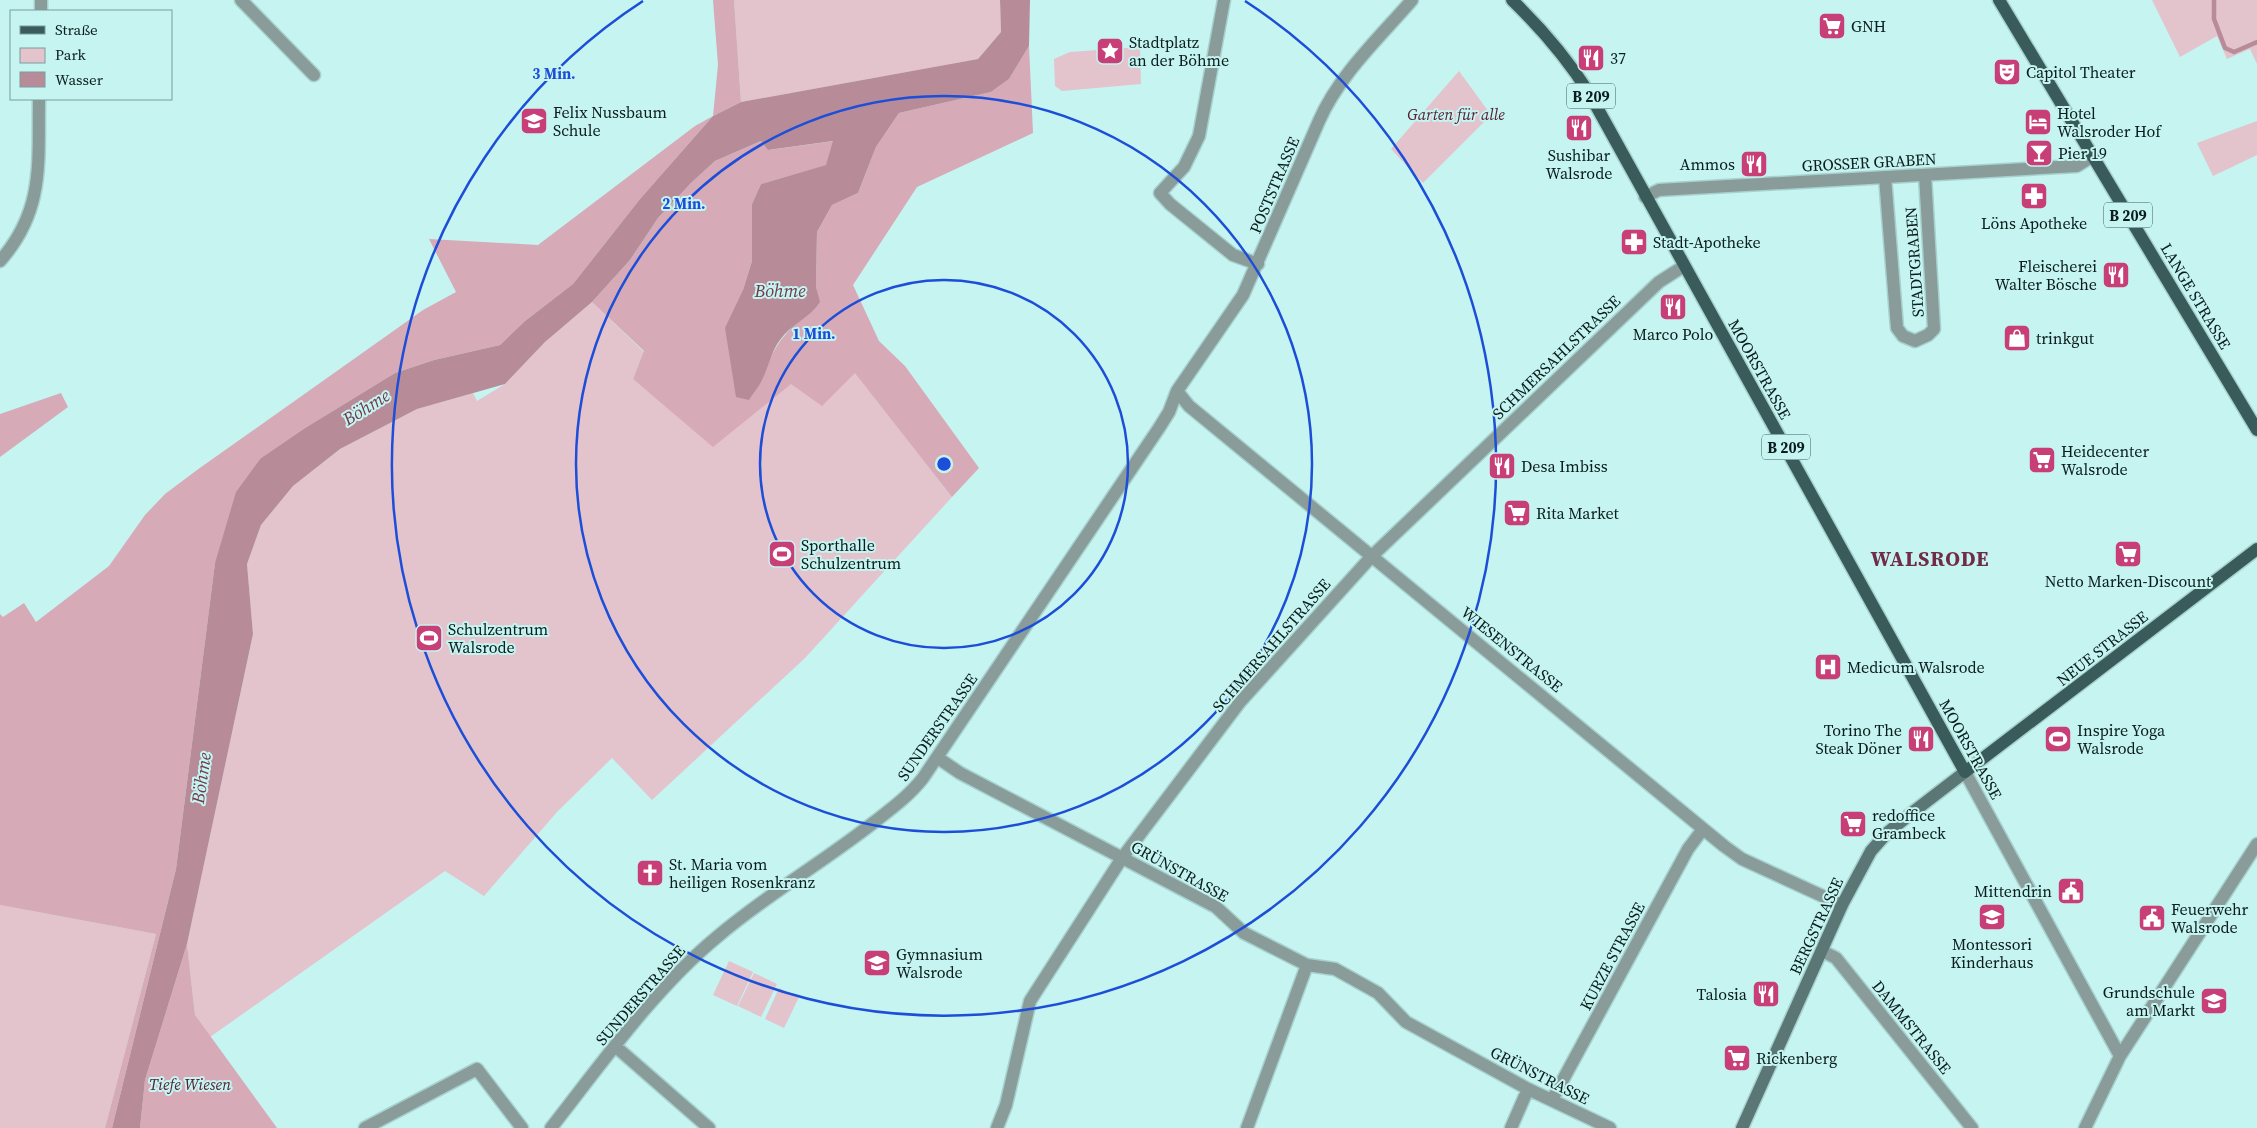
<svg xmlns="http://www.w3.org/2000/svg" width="2257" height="1128" viewBox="0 0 2257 1128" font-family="'Source Serif 4',serif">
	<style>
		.green { fill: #e3c3cc }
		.forest { fill: #d6aab6 }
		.water { fill: #b78c98 }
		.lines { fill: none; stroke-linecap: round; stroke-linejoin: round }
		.stream { stroke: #b78c98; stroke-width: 4.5 }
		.minor-casing { stroke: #a7d1cf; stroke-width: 15 }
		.secondary-casing { stroke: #a7d1cf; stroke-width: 15 }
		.primary-casing { stroke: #a7d1cf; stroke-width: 15 }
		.minor { stroke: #899c9a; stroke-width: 12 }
		.secondary { stroke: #5b7775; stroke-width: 12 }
		.primary { stroke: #395c5a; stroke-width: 12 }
		.ring { fill: none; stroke: #1d4ed8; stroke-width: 2.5 }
		.labels { text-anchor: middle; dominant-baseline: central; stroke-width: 4; stroke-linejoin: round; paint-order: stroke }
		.shield { fill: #c5f4f1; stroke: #425d5b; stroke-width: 1 }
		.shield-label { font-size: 15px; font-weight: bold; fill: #0a1c1b }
		.poi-label { font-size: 16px; fill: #0a1c1b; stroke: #c5f4f1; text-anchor: start }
		.park-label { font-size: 16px; font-style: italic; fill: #582135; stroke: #c5f4f1 }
		.street-label { font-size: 16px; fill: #0a1c1b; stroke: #c5f4f1 }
		.water-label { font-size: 18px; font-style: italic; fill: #72384c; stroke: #c5f4f1 }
		.district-label { font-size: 21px; font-weight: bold; letter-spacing: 1px; fill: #702c46; stroke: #c5f4f1 }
		.centre { fill: #1d4ed8; stroke: #c5f4f1; stroke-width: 2.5 }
		.ring-label { font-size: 15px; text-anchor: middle; font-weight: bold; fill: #1d4ed8; stroke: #c5f4f1; stroke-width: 4; stroke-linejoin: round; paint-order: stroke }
	</style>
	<rect width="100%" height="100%" fill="#c5f4f1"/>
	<path class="green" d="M734,0H1000L1001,32L978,59L741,102Z
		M2152,0H2257V64L2250,49L2227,59L2217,36L2180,57Z
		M1140,47L1141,84L1062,91L1055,86L1054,59L1070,52Z
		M1459,71L1491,115L1423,183L1391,149Z
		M2257,121V155L2213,176L2197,143Z
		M592,302L644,352L633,379L672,411L791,384L855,372L952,497L805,658L652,800L612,758L557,812L484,896L445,871L210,1037L195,1015L187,944L253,634L247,564L261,525L293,486L340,449L417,409L473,393L477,401L505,384L545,342Z
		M0,905L156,934L105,1128H0Z
		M729,961L753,972L737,1006L713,995Z
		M754,973L777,984L761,1017L738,1006Z
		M779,988L799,997L784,1028L765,1019Z"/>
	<path class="forest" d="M713,0H734L741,102L713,116L640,199L573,284L525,321L500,345L434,360L395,373L305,428L261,458L215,563L176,869L112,1128H105L156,934L0,905V614L3,617L24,603L36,622L109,566L145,515L165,494L197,470L423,310L456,292L429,239L538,245L695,126L713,116L718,65Z
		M1029,46L1033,133L917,187L853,285L879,341L905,366L979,468L952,497L855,373L822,406L791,384L713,447L633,379L644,351L592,302L630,260L658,218L691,183L715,161L761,141L769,150L834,141L827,165L761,184L752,204V261L743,290L762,379C777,337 788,331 819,302L816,287L817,232L832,205L858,193L876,147L899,113L991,92L1009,79Z
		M61,393L68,407L0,457V414Z
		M187,944L195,1015L277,1128H140L145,1080Z"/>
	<path class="water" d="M1000,0H1030L1029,46L1009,79L991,92L899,113L876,147L858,193L832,205L817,232L816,287L820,302C810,318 791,324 780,340C771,352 769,366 762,380C759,387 753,393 749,400L736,397L725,328L743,290L752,261V204L761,184L826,165L833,141L768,150L761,141L715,161L691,183L658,218L630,260L592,302L545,342L505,384L417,409L340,449L293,486L261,525L247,564L253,634L187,944L145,1080L140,1128H112L176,869L215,563L236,492L261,458L305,428L395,373L434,360L500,345L525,321L573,284L640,199L713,116L741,102L978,59L1001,32Z"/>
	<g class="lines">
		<path class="stream" d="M2214,0V19L2225,48L2234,52L2257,42"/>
		<g class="minor-casing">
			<path id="minor" d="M241,0L314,75
				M1224,0L1199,136L1184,167L1160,193L1170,204L1233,255L1258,264
				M41,11V0
				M1885,177L1897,328L1903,336L1915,341L1928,335L1934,329L1925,175
				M1645,197L1659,190L2077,166L2093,156
				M0,261C45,210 38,162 39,99
				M1177,391L1189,406L1724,846L1742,859L1842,905
				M938,758L960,773L1216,907L1244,933L1307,965L1335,969L1378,993L1406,1022L1528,1089L1610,1128
				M1965,772L2120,1056
				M1822,951L1836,958L1972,1128
				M615,1046L709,1128
				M1552,1100L1688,849L1703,829
				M365,1128L477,1069L522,1128
				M551,1128C602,1063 654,989 717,937C766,895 822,863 873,823C891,809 909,796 923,778L1159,428L1169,412L1177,391L1243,295L1319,121C1339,75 1380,37 1412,0
				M997,1128L1006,1105L1030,1001L1122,858L1240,702L1372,556L1659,282L1684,266
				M1247,1128L1307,965
				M1511,1128L1528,1089
				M2085,1128L2120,1056L2257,844"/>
		</g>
		<g class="secondary-casing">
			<path id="secondary" d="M1742,1128L1842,905L1871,851L1887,833L1913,812L1965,772"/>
		</g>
		<g class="primary-casing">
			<path id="primary" d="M1512,0C1542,29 1567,58 1589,93L1965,772L2257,549
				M1999,0L2257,430"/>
		</g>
		<use href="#minor" class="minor"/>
		<use href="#secondary" class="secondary"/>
		<use href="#primary" class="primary"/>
	</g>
	<g class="ring">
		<circle cx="944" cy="464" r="184"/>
		<circle cx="944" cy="464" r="368"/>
		<path d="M1245 1A552 552 0 1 1 643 1"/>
	</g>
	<defs>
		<g id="supermarket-square" transform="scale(1.4375)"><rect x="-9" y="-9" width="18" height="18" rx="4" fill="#c83e76" stroke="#c5f4f1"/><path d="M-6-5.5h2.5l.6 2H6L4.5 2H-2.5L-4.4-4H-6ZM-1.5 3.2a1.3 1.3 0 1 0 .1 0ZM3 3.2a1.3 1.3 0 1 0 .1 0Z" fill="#fff"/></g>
		<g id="sight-square" transform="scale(1.4375)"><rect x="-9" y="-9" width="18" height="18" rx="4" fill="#c83e76" stroke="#c5f4f1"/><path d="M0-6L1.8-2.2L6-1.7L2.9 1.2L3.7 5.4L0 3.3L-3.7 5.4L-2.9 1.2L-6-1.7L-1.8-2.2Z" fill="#fff"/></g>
		<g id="restaurant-square" transform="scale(1.4375)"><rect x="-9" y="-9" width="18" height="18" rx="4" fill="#c83e76" stroke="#c5f4f1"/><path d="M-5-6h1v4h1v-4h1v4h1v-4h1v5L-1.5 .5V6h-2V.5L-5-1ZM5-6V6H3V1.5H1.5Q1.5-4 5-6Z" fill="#fff"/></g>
		<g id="theatre-square" transform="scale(1.4375)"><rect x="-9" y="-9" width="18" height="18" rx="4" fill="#c83e76" stroke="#c5f4f1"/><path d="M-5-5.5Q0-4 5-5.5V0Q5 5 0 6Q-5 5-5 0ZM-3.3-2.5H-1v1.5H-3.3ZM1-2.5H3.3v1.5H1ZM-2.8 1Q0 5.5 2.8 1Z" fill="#fff"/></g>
		<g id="school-square" transform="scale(1.4375)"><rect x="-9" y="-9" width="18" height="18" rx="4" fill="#c83e76" stroke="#c5f4f1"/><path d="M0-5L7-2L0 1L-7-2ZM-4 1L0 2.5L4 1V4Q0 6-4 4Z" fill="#fff"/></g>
		<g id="hotel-square" transform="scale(1.4375)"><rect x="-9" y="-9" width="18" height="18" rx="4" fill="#c83e76" stroke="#c5f4f1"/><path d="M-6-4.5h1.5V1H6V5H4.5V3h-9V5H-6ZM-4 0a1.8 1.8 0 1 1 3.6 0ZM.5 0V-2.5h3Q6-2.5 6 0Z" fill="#fff"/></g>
		<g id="bar-square" transform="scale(1.4375)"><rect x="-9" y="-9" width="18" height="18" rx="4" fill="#c83e76" stroke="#c5f4f1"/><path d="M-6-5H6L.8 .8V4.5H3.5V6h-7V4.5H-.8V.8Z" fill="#fff"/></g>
		<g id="pharmacy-square" transform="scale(1.4375)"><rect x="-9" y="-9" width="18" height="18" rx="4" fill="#c83e76" stroke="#c5f4f1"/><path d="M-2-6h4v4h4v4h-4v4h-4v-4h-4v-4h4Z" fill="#fff"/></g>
		<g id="shop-square" transform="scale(1.4375)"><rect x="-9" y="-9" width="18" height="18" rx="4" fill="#c83e76" stroke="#c5f4f1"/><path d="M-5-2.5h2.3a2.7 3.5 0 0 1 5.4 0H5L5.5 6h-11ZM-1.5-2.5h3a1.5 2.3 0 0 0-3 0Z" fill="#fff"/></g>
		<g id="stadium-square" transform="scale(1.4375)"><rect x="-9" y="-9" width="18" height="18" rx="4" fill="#c83e76" stroke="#c5f4f1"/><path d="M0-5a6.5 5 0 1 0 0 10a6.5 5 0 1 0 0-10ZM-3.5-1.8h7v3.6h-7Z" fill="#fff"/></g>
		<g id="hospital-square" transform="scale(1.4375)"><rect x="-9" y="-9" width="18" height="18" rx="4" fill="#c83e76" stroke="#c5f4f1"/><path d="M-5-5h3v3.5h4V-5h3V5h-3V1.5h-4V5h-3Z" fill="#fff"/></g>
		<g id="church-square" transform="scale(1.4375)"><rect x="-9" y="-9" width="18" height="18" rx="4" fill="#c83e76" stroke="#c5f4f1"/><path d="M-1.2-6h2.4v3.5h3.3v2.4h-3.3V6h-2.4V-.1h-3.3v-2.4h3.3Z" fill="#fff"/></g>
		<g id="civic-square" transform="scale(1.4375)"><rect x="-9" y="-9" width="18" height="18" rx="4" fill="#c83e76" stroke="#c5f4f1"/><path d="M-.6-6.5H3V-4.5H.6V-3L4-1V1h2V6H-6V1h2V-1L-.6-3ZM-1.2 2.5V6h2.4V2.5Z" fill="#fff"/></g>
	</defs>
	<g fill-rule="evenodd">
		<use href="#supermarket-square" x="1832" y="26"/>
		<use href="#sight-square" x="1110" y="51"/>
		<use href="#restaurant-square" x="1591" y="58"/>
		<use href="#theatre-square" x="2007" y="72"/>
		<use href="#school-square" x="534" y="121"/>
		<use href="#hotel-square" x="2038" y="122"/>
		<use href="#restaurant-square" x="1579" y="128"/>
		<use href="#bar-square" x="2039" y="153"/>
		<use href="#restaurant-square" x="1754" y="164"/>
		<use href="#pharmacy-square" x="2034" y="196"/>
		<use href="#pharmacy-square" x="1634" y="242"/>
		<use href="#restaurant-square" x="2116" y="275"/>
		<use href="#restaurant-square" x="1673" y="307"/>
		<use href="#shop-square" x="2017" y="338"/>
		<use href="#supermarket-square" x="2042" y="460"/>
		<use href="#restaurant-square" x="1502" y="466"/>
		<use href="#supermarket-square" x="1517" y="513"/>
		<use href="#stadium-square" x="782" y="554"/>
		<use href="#supermarket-square" x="2128" y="554"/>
		<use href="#stadium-square" x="429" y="638"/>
		<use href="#hospital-square" x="1828" y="667"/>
		<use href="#restaurant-square" x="1921" y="739"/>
		<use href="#stadium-square" x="2058" y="739"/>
		<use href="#supermarket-square" x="1853" y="824"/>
		<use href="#church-square" x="650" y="873"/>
		<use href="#civic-square" x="2071" y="891"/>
		<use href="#school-square" x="1992" y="917"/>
		<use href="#civic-square" x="2152" y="918"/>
		<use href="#school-square" x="877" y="963"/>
		<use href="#restaurant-square" x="1766" y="994"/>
		<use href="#school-square" x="2214" y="1001"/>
		<use href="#supermarket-square" x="1737" y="1058"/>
	</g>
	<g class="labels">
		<g class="shield">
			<rect x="1567" y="83.5" width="48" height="25" rx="4"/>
			<rect x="2104" y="202.5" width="48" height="25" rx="4"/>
			<rect x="1762" y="434.5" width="48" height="25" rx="4"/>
		</g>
		<g class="shield-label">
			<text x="1591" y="96">B 209</text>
			<text x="2128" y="215">B 209</text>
			<text x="1786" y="447">B 209</text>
		</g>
		<g class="poi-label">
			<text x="1851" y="26">GNH</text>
			<text x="1129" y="42">Stadtplatz<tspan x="1129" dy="18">an der Böhme</tspan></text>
			<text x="1610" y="58">37</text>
			<text x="2026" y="72">Capitol Theater</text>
			<text x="553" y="112">Felix Nussbaum<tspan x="553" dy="18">Schule</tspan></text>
			<text x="2057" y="113">Hotel<tspan x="2057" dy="18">Walsroder Hof</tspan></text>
			<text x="2058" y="153">Pier 19</text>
			<text x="1579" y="155" text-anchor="middle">Sushibar<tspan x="1579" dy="18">Walsrode</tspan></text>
			<text x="1735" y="164" text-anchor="end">Ammos</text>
			<text x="2034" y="223" text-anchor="middle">Löns Apotheke</text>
			<text x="1653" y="242">Stadt-Apotheke</text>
			<text x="2097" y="266" text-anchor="end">Fleischerei<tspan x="2097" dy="18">Walter Bösche</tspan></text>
			<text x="1673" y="334" text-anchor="middle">Marco Polo</text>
			<text x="2036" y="338">trinkgut</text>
			<text x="2061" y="451">Heidecenter<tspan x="2061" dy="18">Walsrode</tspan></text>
			<text x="1521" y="466">Desa Imbiss</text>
			<text x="1536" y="513">Rita Market</text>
			<text x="801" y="545">Sporthalle<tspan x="801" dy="18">Schulzentrum</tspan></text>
			<text x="2128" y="581" text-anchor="middle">Netto Marken-Discount</text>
			<text x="448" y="629">Schulzentrum<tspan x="448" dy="18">Walsrode</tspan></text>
			<text x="1847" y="667">Medicum Walsrode</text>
			<text x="1902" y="730" text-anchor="end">Torino The<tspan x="1902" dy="18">Steak Döner</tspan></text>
			<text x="2077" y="730">Inspire Yoga<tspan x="2077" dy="18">Walsrode</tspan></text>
			<text x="1872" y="815">redoffice<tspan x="1872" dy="18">Grambeck</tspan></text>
			<text x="669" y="864">St. Maria vom<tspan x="669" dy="18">heiligen Rosenkranz</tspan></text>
			<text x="2052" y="891" text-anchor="end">Mittendrin</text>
			<text x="2171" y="909">Feuerwehr<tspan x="2171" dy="18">Walsrode</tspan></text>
			<text x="1992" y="944" text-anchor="middle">Montessori<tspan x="1992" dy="18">Kinderhaus</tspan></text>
			<text x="896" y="954">Gymnasium<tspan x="896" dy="18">Walsrode</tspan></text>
			<text x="2195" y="992" text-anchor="end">Grundschule<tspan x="2195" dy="18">am Markt</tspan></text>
			<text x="1747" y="994" text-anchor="end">Talosia</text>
			<text x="1756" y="1058">Rickenberg</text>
		</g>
		<g class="park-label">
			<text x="1456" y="114">Garten für alle</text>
			<text x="190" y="1084">Tiefe Wiesen</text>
		</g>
		<g class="street-label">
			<text transform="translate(1869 162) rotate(-3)">GROSSER GRABEN</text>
			<text transform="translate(1274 185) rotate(-67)">POSTSTRASSE</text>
			<text transform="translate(1914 262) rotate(-94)">STADTGRABEN</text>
			<text transform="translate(2196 296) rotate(59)">LANGE STRASSE</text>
			<text transform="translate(1556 357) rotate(-44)">SCHMERSAHLSTRASSE</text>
			<text transform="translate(1760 369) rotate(61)">MOORSTRASSE</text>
			<text transform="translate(1271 645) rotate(-49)">SCHMERSAHLSTRASSE</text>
			<text transform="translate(2102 648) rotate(-38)">NEUE STRASSE</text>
			<text transform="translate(1512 649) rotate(39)">WIESENSTRASSE</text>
			<text transform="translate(937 727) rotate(-55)">SUNDERSTRASSE</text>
			<text transform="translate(1971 749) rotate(61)">MOORSTRASSE</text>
			<text transform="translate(1180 871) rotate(29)">GRÜNSTRASSE</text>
			<text transform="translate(1816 926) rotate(-65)">BERGSTRASSE</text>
			<text transform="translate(1612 956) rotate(-62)">KURZE STRASSE</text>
			<text transform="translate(640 995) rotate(-49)">SUNDERSTRASSE</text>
			<text transform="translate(1912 1027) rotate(51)">DAMMSTRASSE</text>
			<text transform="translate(1540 1075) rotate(27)">GRÜNSTRASSE</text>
		</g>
		<g class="water-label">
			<text x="780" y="290">Böhme</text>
			<text transform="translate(366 407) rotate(-32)">Böhme</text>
			<text transform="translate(201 778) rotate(-82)">Böhme</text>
		</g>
		<g class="district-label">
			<text x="1930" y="558">WALSRODE</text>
		</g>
	</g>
	<circle cx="944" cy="464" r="8" class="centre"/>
	<g class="ring-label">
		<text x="554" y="79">3 Min.</text>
		<text x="684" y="209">2 Min.</text>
		<text x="814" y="339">1 Min.</text>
	</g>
	<rect x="10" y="10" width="162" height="90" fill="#c5f4f1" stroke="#7a9e9b"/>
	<rect x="20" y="26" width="25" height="8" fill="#395c5a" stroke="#7a9e9b"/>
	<text x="55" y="35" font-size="15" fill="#0a1c1b">Straße</text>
	<rect x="20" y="48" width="25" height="15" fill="#e3c3cc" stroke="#7a9e9b"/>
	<text x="55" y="60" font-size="15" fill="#0a1c1b">Park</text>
	<rect x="20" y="72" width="25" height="15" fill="#b78c98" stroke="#7a9e9b"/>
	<text x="55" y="85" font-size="15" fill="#0a1c1b">Wasser</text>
</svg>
